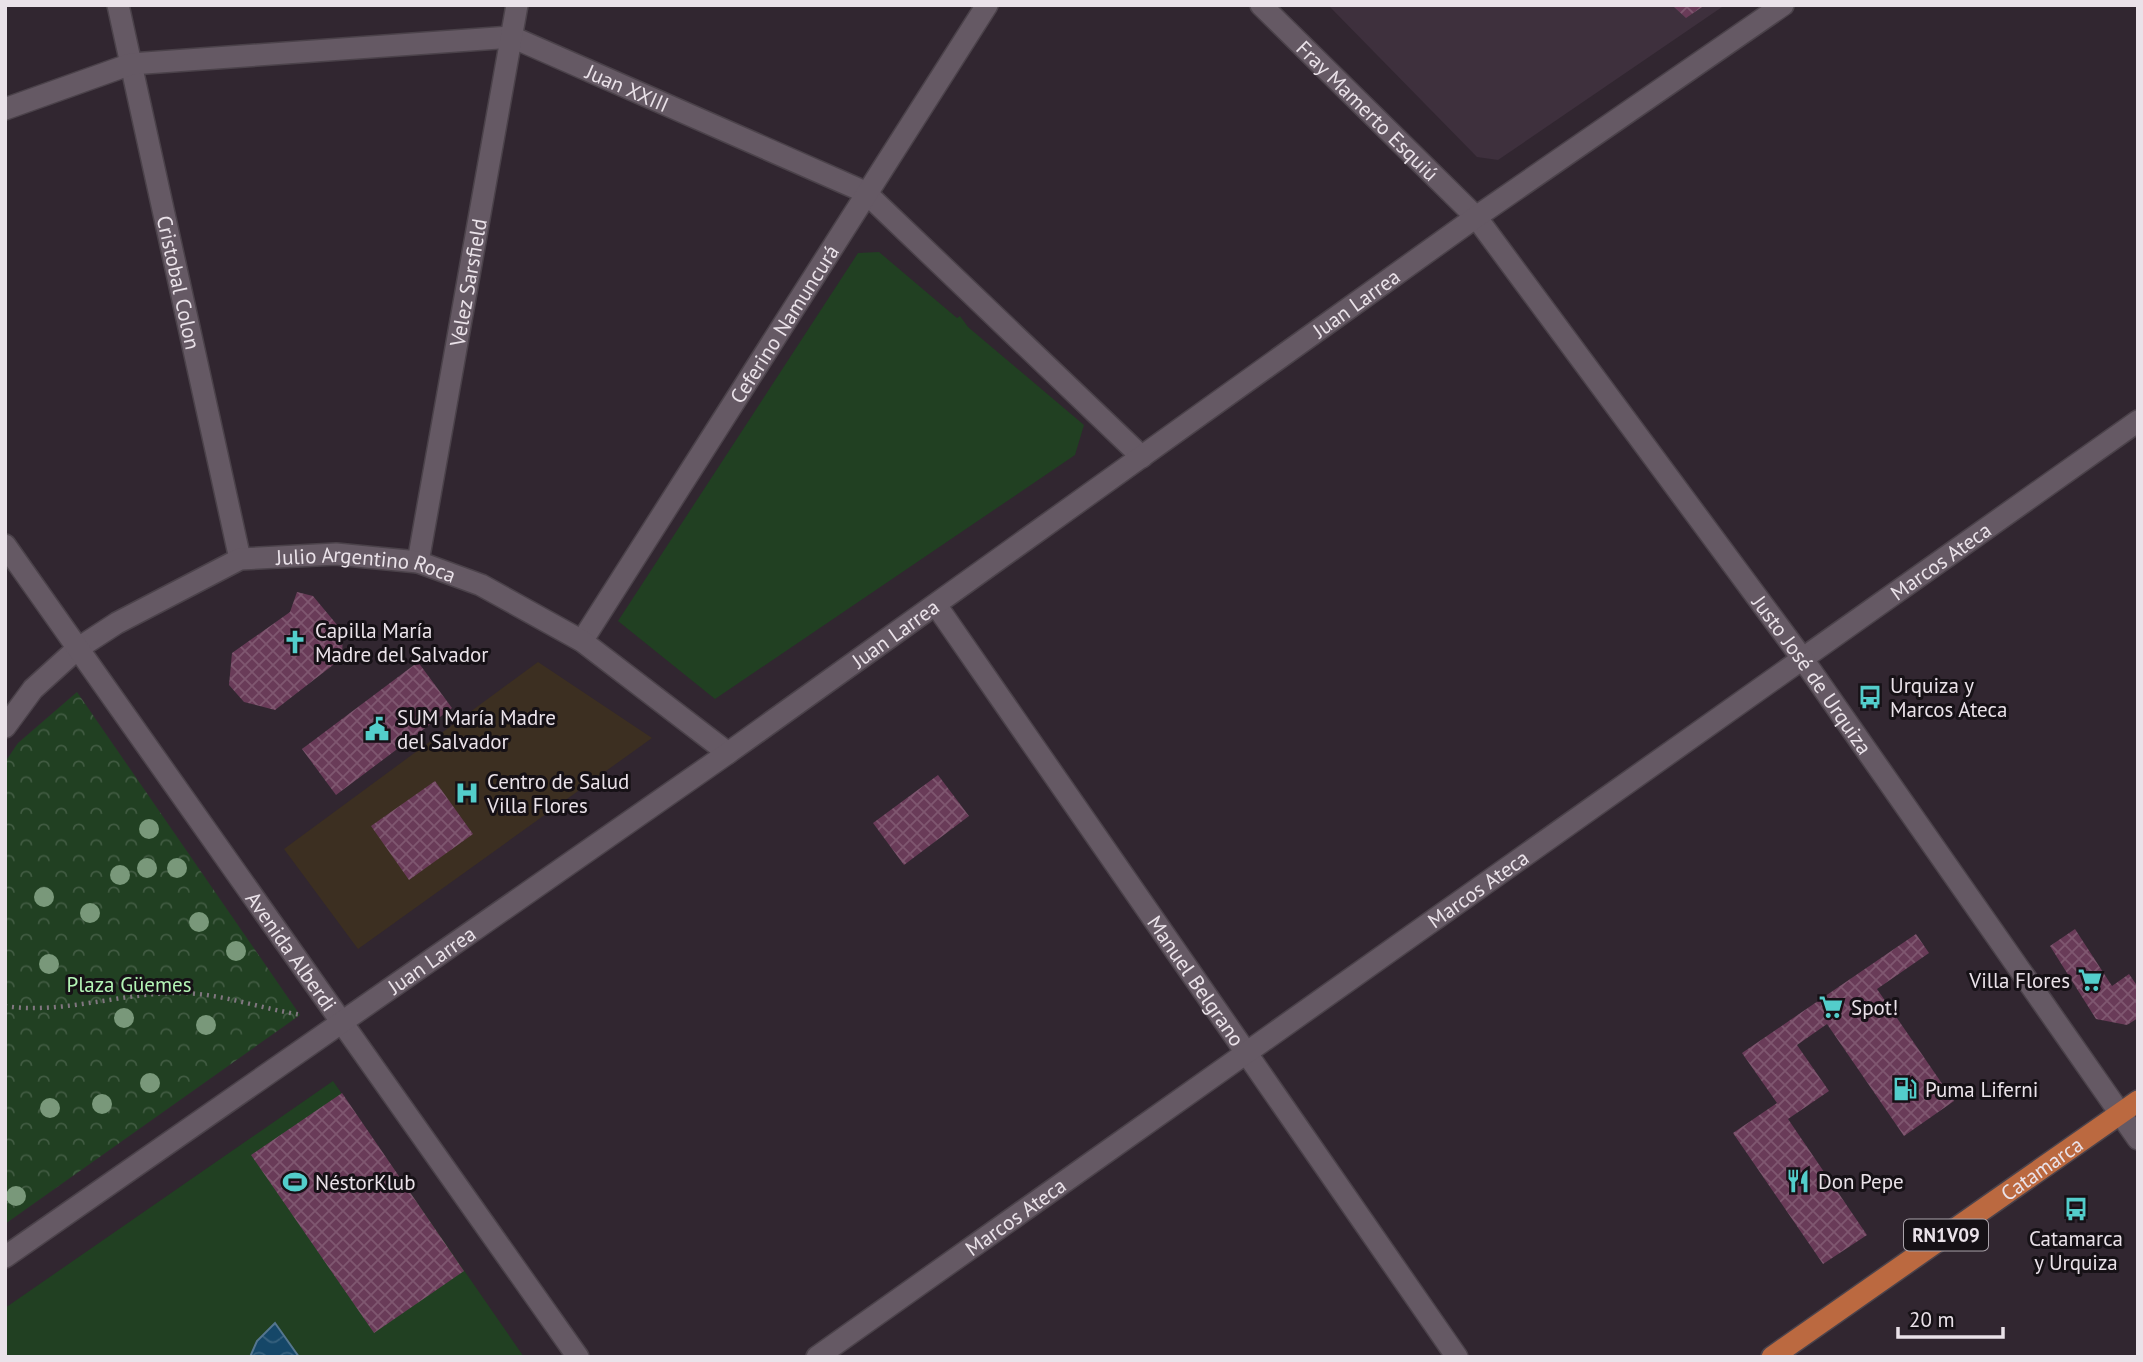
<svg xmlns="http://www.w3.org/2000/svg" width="2143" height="1362" viewBox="0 0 2143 1362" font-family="'PT Sans',sans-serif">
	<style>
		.industrial { fill: #3e303d }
		.medical { fill: #3c2f21 }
		.park { fill: url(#park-crowns) }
		.pitch { fill: #214022 }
		.water { fill: url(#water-waves); stroke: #55768f; stroke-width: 2 }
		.building { fill: url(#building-cross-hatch) }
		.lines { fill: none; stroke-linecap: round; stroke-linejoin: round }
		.street-casing { stroke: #4b424a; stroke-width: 24 }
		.secondary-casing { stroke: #4b424a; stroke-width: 24 }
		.primary-casing { stroke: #4b424a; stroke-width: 24 }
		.path { stroke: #817780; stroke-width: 4.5; stroke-dasharray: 2 5; stroke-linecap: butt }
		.street { stroke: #655964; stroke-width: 21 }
		.secondary { stroke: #655964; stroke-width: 21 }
		.primary { stroke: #bb6940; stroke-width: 21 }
		.tree { fill: #79987a }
		.labels { text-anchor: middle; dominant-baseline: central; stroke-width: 6; stroke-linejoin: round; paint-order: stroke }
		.shield { fill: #161116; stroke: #aaa3aa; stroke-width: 2 }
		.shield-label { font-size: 19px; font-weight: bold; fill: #eae2e9 }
		.street-label { font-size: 21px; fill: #eae2e9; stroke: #161116 }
		.poi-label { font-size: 21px; fill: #eae2e9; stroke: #161116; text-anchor: start }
		.park-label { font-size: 21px; fill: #b4f5b6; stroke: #161116 }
	</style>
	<defs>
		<pattern id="park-crowns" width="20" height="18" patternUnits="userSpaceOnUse" patternTransform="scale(1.75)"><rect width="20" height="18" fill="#214022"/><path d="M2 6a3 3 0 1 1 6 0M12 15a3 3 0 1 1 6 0" fill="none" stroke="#415b42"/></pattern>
		<pattern id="water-waves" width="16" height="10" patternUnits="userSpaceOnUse" patternTransform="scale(1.75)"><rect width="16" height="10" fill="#154768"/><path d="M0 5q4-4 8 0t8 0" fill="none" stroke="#37617e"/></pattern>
		<pattern id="building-cross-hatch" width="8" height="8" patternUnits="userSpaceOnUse" patternTransform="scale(1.75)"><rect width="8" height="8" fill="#693b58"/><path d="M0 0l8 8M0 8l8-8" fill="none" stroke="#7f5770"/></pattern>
	</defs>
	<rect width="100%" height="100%" fill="#312630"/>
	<path class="industrial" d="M1328,5H1725L1498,160L1477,157Z"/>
	<path class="medical" d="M538,662L652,738L358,949L284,849Z"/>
	<path class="park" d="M77,692L300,1015L5,1224V762L18,743Z"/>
	<path class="pitch" d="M879,252L957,318L960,316L968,327L1084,425L1075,455L715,699L618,621L858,253Z
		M333,1081L524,1357H5V1308Z"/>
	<path class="water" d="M275,1323L299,1357H250L257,1341Z"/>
	<path class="building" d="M1672,5H1705L1686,18Z
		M297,592L313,596L343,632L342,658L275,710L244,702L229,685L232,653L290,612Z
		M418,662L452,708L336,795L302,749Z
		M938,775L969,816L904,865L873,823Z
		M435,781L473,834L409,880L371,826Z
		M2075,929L2112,986L2129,974L2138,987V1018L2127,1025L2096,1019L2050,946Z
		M1916,934L1929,953L1877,989L1954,1101L1904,1136L1827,1024L1797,1045L1829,1091L1788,1119L1867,1235L1823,1264L1733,1133L1777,1103L1742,1053Z
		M342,1093L464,1271L374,1333L251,1155Z"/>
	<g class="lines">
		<g class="street-casing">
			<g id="street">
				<path id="s1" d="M118,5L240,559"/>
				<path id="s2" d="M5,109L131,64L512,37L865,192L1142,457"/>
				<path id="s3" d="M418,562L517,5"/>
				<path id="s4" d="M936,605L1457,1357"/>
				<path id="s5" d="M582,641L987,5"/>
				<path id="s6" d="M5,727L33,689L77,649L117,623L240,559L336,554L418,562L481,585L582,641L728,753"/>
				<path id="s7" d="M817,1357L2138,421"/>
			</g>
		</g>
		<g class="secondary-casing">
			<g id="secondary">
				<path id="s8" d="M1261,5L1476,217L1802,658L2138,1139"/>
				<path id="s9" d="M5,545L578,1357"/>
				<path id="s10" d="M5,1257L728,753L1476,217L1783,5"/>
			</g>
		</g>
		<g class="primary-casing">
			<g id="primary">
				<path id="s11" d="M1772,1357L2138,1101"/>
			</g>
		</g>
		<path class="path" d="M5,1006C64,1015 126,991 186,993C226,995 263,1009 302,1015"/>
		<use href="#street" class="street"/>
		<use href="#secondary" class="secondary"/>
		<use href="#primary" class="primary"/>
	</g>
	<g class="tree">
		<circle cx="149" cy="829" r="10"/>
		<circle cx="147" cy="868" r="10"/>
		<circle cx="177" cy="868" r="10"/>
		<circle cx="120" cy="875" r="10"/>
		<circle cx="44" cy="897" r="10"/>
		<circle cx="90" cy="913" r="10"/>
		<circle cx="199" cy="922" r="10"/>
		<circle cx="236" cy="951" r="10"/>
		<circle cx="49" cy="964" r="10"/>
		<circle cx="124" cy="1018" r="10"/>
		<circle cx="206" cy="1025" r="10"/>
		<circle cx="150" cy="1083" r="10"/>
		<circle cx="102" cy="1104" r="10"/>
		<circle cx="50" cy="1108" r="10"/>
		<circle cx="16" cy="1196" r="10"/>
	</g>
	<defs>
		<g id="church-bare" transform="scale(1.89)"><path d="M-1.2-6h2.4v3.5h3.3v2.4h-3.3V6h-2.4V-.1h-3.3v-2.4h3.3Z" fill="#53cdcb" stroke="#161116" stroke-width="2.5" paint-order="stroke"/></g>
		<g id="bus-bare" transform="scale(1.89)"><path d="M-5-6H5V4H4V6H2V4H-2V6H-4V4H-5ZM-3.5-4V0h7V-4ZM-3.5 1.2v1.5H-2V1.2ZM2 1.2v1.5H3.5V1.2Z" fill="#53cdcb" stroke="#161116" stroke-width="2.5" paint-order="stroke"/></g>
		<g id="civic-bare" transform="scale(1.89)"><path d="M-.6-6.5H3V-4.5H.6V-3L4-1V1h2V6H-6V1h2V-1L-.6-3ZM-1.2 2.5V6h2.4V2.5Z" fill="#53cdcb" stroke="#161116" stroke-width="2.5" paint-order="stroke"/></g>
		<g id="hospital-bare" transform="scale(1.89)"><path d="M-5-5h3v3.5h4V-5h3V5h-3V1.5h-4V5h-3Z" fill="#53cdcb" stroke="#161116" stroke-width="2.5" paint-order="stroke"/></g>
		<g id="supermarket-bare" transform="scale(1.89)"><path d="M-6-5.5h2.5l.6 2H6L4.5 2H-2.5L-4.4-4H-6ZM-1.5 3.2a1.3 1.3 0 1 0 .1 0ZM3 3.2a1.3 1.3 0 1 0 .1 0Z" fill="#53cdcb" stroke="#161116" stroke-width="2.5" paint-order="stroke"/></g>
		<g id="fuel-bare" transform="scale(1.89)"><path d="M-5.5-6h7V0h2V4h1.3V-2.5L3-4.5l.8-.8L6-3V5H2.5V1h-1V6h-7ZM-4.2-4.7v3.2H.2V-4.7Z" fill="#53cdcb" stroke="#161116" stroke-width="2.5" paint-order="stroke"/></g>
		<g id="restaurant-bare" transform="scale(1.89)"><path d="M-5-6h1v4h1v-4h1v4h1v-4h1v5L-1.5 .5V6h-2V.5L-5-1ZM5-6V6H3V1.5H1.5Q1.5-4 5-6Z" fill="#53cdcb" stroke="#161116" stroke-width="2.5" paint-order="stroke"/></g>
		<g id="stadium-bare" transform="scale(1.89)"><path d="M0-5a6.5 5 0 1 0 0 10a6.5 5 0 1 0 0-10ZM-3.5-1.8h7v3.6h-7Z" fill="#53cdcb" stroke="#161116" stroke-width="2.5" paint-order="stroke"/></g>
	</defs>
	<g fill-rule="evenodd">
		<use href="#church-bare" x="295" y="642"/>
		<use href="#bus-bare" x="1870" y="697"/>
		<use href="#civic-bare" x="377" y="729"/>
		<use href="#hospital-bare" x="467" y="793"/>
		<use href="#supermarket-bare" x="2090" y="980"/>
		<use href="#supermarket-bare" x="1831" y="1007"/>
		<use href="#fuel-bare" x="1905" y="1089"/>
		<use href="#restaurant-bare" x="1798" y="1181"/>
		<use href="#stadium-bare" x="295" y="1182"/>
		<use href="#bus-bare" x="2076" y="1209"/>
	</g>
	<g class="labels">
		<rect class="shield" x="1904" y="1219.5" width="84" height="31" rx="5"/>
		<g class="shield-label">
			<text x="1946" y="1235">RN1V09</text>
		</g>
		<g class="street-label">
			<text stroke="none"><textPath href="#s2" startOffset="642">Juan XXIII</textPath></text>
			<text stroke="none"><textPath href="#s8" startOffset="150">Fray Mamerto Esquiú</textPath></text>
			<text stroke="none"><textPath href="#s1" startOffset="284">Cristobal Colon</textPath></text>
			<text stroke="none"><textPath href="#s3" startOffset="284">Velez Sarsfield</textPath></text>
			<text stroke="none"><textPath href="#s10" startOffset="1654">Juan Larrea</textPath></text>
			<text stroke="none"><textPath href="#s5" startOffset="376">Ceferino Namuncurá</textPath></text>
			<text stroke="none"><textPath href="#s7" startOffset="1377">Marcos Ateca</textPath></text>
			<text stroke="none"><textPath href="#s6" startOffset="420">Julio Argentino Roca</textPath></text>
			<text stroke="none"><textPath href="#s10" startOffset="1087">Juan Larrea</textPath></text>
			<text stroke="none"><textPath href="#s8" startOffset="870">Justo José de Urquiza</textPath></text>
			<text stroke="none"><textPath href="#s7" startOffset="810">Marcos Ateca</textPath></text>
			<text stroke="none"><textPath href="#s9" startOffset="497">Avenida Alberdi</textPath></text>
			<text stroke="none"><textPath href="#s10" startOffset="520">Juan Larrea</textPath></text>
			<text stroke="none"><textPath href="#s4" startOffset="457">Manuel Belgrano</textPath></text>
			<text stroke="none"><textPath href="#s11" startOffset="329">Catamarca</textPath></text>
			<text stroke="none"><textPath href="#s7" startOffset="243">Marcos Ateca</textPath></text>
		</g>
		<g class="poi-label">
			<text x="315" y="630">Capilla María<tspan x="315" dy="24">Madre del Salvador</tspan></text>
			<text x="1890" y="685">Urquiza y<tspan x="1890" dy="24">Marcos Ateca</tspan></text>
			<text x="397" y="717">SUM María Madre<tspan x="397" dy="24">del Salvador</tspan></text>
			<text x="487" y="781">Centro de Salud<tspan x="487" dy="24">Villa Flores</tspan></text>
			<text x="2070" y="980" text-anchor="end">Villa Flores</text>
			<text x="1851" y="1007">Spot!</text>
			<text x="1925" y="1089">Puma Liferni</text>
			<text x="1818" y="1181">Don Pepe</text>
			<text x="315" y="1182">NéstorKlub</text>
			<text x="2076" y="1238" text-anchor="middle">Catamarca<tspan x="2076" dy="24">y Urquiza</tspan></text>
		</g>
		<g class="park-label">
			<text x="129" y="984">Plaza Güemes</text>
		</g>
	</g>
	<rect width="2143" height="1362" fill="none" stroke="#eae2e9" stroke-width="14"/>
	<path d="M1898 1327v10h105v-10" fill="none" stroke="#eae2e9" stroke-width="3.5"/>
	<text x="1909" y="1327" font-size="21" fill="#eae2e9" stroke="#161116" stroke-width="5" paint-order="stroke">20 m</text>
</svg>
